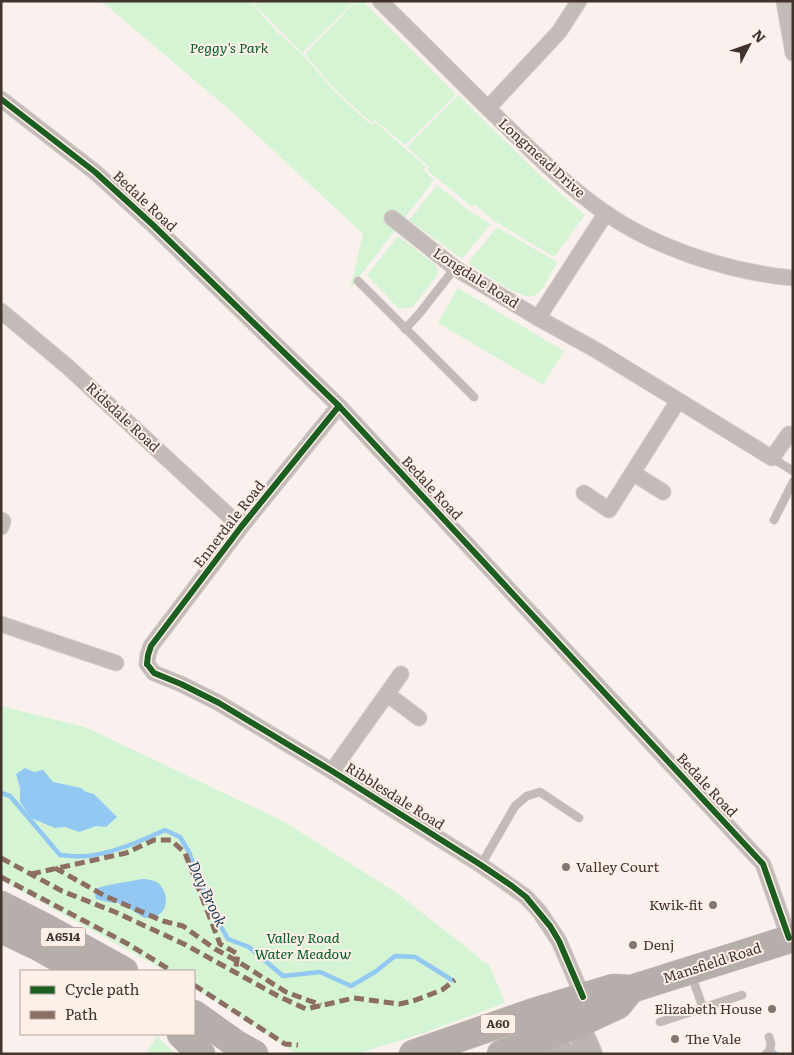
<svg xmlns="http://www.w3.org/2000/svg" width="794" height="1055" font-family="Literata,serif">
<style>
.green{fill:#d5f4d4}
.water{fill:#92c8f1}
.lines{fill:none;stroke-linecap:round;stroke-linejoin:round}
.stream{stroke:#92c8f1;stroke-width:4.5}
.lane-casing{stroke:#d4ccc8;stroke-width:9}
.street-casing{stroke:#d4ccc8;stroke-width:17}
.primary-casing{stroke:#d4ccc8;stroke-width:26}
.highway-casing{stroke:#d4ccc8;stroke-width:29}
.lane{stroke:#c2bbb8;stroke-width:8}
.street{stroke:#c2bbb8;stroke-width:15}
.primary{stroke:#bbb4b1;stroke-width:24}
.highway{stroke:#b6aeab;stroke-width:28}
.quiet{stroke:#8d6e63;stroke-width:5;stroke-dasharray:10 5;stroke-linecap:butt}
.cycleway-casing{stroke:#ffefe9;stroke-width:9}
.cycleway{stroke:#1b5e20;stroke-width:6}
.poi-dot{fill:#827671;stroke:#ffefe9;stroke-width:2}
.labels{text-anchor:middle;stroke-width:4;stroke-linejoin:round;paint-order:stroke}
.shield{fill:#ffefe9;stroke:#7b6b65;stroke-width:1}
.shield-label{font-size:12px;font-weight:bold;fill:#42332d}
.park-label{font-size:14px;font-style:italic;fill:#005b23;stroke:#ffefe9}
.street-label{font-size:14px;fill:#42332d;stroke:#ffefe9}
.poi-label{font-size:14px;fill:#42332d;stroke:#ffefe9;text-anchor:start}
.water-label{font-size:15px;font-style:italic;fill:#1c3f57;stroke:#ffefe9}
</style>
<rect width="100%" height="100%" fill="#faf1ee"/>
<g class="green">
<path d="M 101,1 L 250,1 L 276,31 L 304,56 L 333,90 L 371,125 L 375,122 L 426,167 L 423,170 L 434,180 L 350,289 L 363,234 L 231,111 Z"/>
<path d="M 251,1 L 355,1 L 302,53 Z"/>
<path d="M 356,1 L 363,1 L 456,94 L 405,145 L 375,120 L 372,123 L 334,89 L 305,54 Z"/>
<path d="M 458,95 L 544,179 L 585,215 L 554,257 L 496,222 L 475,205 L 472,207 L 427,170 L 429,167 L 407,147 Z"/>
<path d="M 437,185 L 471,212 L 489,223 L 490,225 L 462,259 L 409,220 Z"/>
<path d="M 497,227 L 557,262 C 551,272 545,288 536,295 C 523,304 481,270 468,263 Z"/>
<path d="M 398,236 L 433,263 C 437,267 438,269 438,274 L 413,307 L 399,309 L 367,275 Z"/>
<path d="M 458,288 L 564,351 L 543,385 L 438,323 Z"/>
<path d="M 1,706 L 85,727 L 283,821 L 397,893 L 490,966 L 505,1003 L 424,1033 L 363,1052 L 355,1054 L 297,1054 L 194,988 L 194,971 L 165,971 L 1,880 Z"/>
<path d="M 157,1036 L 176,1054 L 146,1054 Z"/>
</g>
<g class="water">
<path d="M 25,768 L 34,772 L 43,770 L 53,782 L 81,788 L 86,792 L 94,794 L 117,817 L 106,827 L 96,826 L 79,832 L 65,827 L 55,828 L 31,818 L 20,802 L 20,788 L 16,774 Z"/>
<path d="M 142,879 C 147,879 154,880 158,883 C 168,891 170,911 156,916 C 152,917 148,917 144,918 L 123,904 L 107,902 L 96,899 L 94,890 C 103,884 130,882 142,879 Z"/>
</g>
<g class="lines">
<g class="stream">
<path d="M 1,793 L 10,796 L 60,855 C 69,856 78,857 87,856 C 114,853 141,841 165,830 L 180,837 L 189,852 L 211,909 L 228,939 L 249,947 L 283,976 L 320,972 L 351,986 L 375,972 L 395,956 L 415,957 L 452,980"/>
<path d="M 774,1052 L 776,1054"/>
</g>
<g class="lane-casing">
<g id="lane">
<path d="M 358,281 L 474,397"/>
<path d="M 405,329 L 419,314 L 455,268"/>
<path d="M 772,458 L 793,471"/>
<path d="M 774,520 L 793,482"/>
<path d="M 481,865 L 515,806 L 527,796 L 540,792 L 579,818"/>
<path d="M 691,974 L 703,1008"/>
<path d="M 660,1022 L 742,995"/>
<path d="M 766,1054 L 770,1050 L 771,1043 L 769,1037"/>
</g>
</g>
<g class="street-casing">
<g id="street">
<path d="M 380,1 C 421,41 461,82 502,122 C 535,154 567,186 604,212 C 657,249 730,272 793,278"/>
<path d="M 784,1 L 793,53"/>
<path d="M 1,99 L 95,172 L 153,225 L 339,406 L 763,864 L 789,938"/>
<path d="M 488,108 L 559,32 L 579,1"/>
<path d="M 392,218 L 455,268 L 538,318 L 596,350 L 772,458 L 789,434"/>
<path d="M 1,311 L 68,367 L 241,527"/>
<path d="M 538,318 L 606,213"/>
<path d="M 339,406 L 241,527 L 151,646 L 148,655 L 147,664 L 154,673 L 181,684 L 219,703 L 332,771 L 481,865 L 526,897 L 539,911 L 559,941 L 583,997"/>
<path d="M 633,473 L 663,492"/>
<path d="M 584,493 L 609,510 L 678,401"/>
<path d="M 1,520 L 3,521 L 1,527"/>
<path d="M 1,624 L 116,663"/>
<path d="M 387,694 L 419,718"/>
<path d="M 332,771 L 401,674"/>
</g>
</g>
<g class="primary-casing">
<g id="primary">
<path d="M 581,1006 L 577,1024 L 590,1054"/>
<path d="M 521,1052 C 537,1047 549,1046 565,1054"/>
</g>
</g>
<g class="highway-casing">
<g id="highway">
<path d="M 1,905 L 48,929 L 124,971"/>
<path d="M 1,929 L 39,947 L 81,971"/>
<path d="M 194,1014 L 236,1044 L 254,1054"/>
<path d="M 181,1034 L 201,1054"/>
<path d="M 413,1054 L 534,1012 L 613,988 L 631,989 L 793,938"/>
<path d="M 501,1054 L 577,1024 L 618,1005 L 631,989"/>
</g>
</g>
<use href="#lane" class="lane"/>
<use href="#street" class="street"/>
<use href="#primary" class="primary"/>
<use href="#highway" class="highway"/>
<g class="quiet">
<path d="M 1,858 L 62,891 L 115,912 L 184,944 L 278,996 L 306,1009 L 354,998 L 399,1004 L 413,1001 L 442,990 L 455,980"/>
<path d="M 55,868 L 105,896 L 163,921 L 183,926 L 215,949 L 237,961 L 286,992 L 321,1005"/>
<path d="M 31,874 L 126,853 L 154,840 L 171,840 L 185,853 L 220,944 L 238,954 L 235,973"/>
<path d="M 1,877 L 128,944 L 172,971"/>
<path d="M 194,985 L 285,1044 L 298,1045"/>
</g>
<g class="cycleway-casing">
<g id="cycleway">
<path d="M 1,99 L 95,172 L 153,225 L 339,406 L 763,864 L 789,938"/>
<path d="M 147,664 L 154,673 L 181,684 L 219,703 L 332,771 L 481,865 L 512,886 L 526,897 L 550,926 L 559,941 L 583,997"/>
<path d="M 147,664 L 148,655 L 151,646 L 241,527 L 339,406"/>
</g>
</g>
<use href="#cycleway" class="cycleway"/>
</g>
<g class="poi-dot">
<circle cx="566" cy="867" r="5"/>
<circle cx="713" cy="905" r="5"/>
<circle cx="633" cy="945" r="5"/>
<circle cx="772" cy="1009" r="5"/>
<circle cx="675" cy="1039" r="5"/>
</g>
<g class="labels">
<g class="shield">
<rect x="40.5" y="927.5" width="45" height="19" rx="4"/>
<rect x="480.5" y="1014.5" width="35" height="19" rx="4"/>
</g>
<g class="shield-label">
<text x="63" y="941">A6514</text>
<text x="498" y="1028">A60</text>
</g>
<g class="park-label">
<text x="229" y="53">Peggy's Park</text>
<text x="303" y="943">Valley Road<tspan x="303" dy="16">Water Meadow</tspan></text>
</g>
<g class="street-label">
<text transform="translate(542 158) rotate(42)" y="5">Longmead Drive</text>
<text transform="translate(145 201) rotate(43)" y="5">Bedale Road</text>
<text transform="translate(476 278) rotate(33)" y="5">Longdale Road</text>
<text transform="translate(123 417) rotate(43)" y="5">Ridsdale Road</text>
<text transform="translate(432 488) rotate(47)" y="5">Bedale Road</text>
<text transform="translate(229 524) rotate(-52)" y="5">Ennerdale Road</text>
<text transform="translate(707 785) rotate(47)" y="5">Bedale Road</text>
<text transform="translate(395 796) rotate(32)" y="5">Ribblesdale Road</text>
<text transform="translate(712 963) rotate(-18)" y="5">Mansfield Road</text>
</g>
<g class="poi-label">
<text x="576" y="872">Valley Court</text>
<text x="703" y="910" text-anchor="end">Kwik-fit</text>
<text x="643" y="950">Denj</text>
<text x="762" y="1014" text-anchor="end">Elizabeth House</text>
<text x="685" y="1044">The Vale</text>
</g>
<g class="water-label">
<text transform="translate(207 894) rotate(65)" y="5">Day Brook</text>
</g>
</g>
<rect width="794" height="1055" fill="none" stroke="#42332d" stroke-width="5"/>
<rect x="20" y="970" width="175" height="65" fill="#ffefe9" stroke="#b3a49e"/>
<rect x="30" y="986" width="25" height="8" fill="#1b5e20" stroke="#b3a49e"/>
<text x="65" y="995" font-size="15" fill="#42332d">Cycle path</text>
<rect x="30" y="1011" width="25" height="8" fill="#8d6e63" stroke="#b3a49e"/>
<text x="65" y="1020" font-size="15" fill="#42332d">Path</text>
<g transform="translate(749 45) rotate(49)" stroke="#ffefe9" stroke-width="4" paint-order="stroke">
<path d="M0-4L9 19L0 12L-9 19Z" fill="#42332d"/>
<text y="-8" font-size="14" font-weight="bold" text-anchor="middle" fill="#42332d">N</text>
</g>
</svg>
